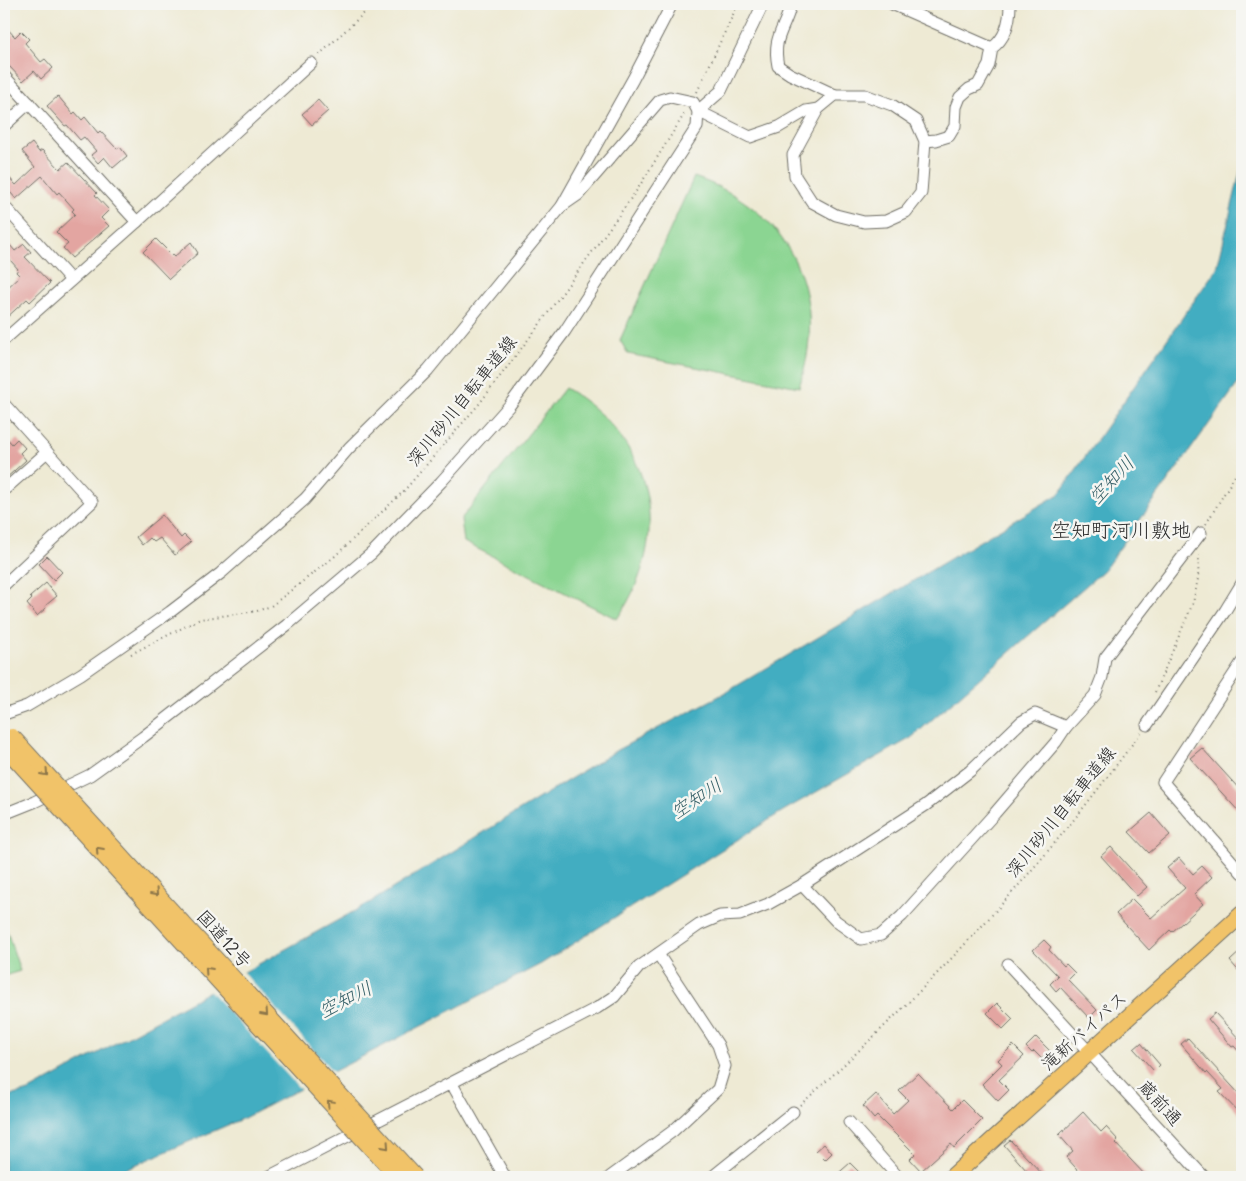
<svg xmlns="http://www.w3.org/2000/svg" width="1246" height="1181" font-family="Delius,'Klee One',sans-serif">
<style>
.green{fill:#8bd592;stroke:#5b805e}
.water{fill:#42adc1;stroke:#366c76}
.pier{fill:#eeead4}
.building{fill:#e3a5a1}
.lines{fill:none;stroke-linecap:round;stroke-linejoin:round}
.minor-casing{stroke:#6f6e66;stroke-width:13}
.highway-casing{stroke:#6f6e66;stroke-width:18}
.path{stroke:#6f6e66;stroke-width:2;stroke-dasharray:1 4;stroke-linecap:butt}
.minor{stroke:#fff;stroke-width:11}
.highway{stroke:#f1c369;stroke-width:16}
.highway-bridge-casing{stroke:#6f6e66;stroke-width:18;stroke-linecap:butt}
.highway-bridge{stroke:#f1c369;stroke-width:16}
.oneway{stroke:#8e774a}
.labels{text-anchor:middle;stroke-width:5;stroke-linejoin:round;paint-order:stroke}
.street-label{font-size:18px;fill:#2b2b2b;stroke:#f6f6f2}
.water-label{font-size:19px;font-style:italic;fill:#345f67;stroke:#f6f6f2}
.quarter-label{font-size:20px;fill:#2b2b2b;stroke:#f6f6f2}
</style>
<rect width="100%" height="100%" fill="#f6f6f2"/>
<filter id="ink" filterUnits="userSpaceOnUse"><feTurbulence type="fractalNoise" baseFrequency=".02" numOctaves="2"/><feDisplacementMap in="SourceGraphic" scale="10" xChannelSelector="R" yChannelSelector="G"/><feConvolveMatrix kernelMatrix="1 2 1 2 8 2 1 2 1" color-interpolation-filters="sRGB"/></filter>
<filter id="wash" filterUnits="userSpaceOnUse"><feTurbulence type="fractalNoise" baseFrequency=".0096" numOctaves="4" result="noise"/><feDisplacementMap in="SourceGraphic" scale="20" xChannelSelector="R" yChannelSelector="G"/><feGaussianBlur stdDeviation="1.12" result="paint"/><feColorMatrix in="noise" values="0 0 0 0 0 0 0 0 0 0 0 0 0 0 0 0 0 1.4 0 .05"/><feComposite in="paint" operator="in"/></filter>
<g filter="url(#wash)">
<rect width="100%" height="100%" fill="#eeead4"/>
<g class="green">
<path d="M 694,177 C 788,208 831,293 799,387 L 628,354 L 620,340 Z"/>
<path d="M 565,388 C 653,439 675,535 617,619 L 464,542 L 461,519 Z"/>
<path d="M 4,922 L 20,971 L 4,976 Z"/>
</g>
<path class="water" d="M 1242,164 L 1242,378 L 1104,570 L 911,738 L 783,811 L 541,964 L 244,1118 L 107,1177 L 4,1177 L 4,1097 L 29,1091 L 369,903 L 617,750 L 723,694 L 1059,494 L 1217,268 Z"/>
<path class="pier" d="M 242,971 L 335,1074 L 302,1091 L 208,989 Z"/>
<g id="blocks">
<g class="building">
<path d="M 4,25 L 15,37 L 21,31 L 29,39 L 25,43 L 41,62 L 45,59 L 53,68 L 41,79 L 34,71 L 23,81 L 9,66 L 4,69 Z"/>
<path d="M 58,96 L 73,114 L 75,112 L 82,120 L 85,117 L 98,133 L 100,131 L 117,149 L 120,147 L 127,156 L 113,168 L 104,157 L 98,163 L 91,155 L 96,151 L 84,137 L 80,140 L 67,125 L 65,126 L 47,106 Z"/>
<path d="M 318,100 L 328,111 L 312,125 L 302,114 Z"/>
<path d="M 32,143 L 39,152 L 42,150 L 60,169 L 68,162 L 97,193 L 95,195 L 109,210 L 101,218 L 109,226 L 72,258 L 63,248 L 68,244 L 56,232 L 75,214 L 72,211 L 74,209 L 59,192 L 57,194 L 42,176 L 16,199 L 4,185 L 4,172 L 16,185 L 35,167 L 22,151 Z"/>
<path d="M 4,238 L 15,251 L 24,244 L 31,252 L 25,257 L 50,283 L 30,302 L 27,299 L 4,320 L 4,291 L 20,276 L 16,272 L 18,269 L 4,253 Z"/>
<path d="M 156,239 L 174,257 L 191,242 L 198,253 L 169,279 L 143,252 Z"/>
<path d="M 4,435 L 12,444 L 17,439 L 25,448 L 20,453 L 26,460 L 4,480 Z"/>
<path d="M 162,515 L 181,538 L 184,535 L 191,542 L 175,555 L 160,538 L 154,542 L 150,538 L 142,545 L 136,537 Z"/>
<path d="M 47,556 L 62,572 L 54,580 L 39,564 Z"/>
<path d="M 46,583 L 57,596 L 45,606 L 46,608 L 37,616 L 27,604 L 32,599 L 30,597 Z"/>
<path d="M 1202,748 L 1242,792 L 1242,815 L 1190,758 Z"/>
<path d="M 1151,813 L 1170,835 L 1149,853 L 1129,832 Z"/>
<path d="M 1111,847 L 1147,887 L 1137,896 L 1101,856 Z"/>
<path d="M 1179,858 L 1193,874 L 1202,866 L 1212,877 L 1194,894 L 1203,904 L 1172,932 L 1170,930 L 1149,950 L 1116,914 L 1132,899 L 1151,918 L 1185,888 L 1167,868 Z"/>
<path d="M 1044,940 L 1051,947 L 1049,950 L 1064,966 L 1066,964 L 1075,973 L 1068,980 L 1097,1010 L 1089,1018 L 1060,987 L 1056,991 L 1050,984 L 1058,976 L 1033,950 Z"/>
<path d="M 1242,950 L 1242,975 L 1230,961 Z"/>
<path d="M 997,1003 L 1013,1019 L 1003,1029 L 987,1013 Z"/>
<path d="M 1215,1013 L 1242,1042 L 1242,1055 L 1234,1046 L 1232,1047 L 1208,1019 Z"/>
<path d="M 1036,1037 L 1050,1051 L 1042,1059 L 1034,1051 L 1032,1053 L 1026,1047 Z"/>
<path d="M 1188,1038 L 1242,1097 L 1242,1116 L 1219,1092 L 1223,1089 L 1207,1072 L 1206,1073 L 1181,1044 Z"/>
<path d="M 1141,1043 L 1160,1065 L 1154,1071 L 1134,1049 Z"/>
<path d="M 1013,1045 L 1024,1056 L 999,1080 L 1009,1090 L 998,1101 L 982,1084 L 1002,1064 L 998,1060 Z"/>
<path d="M 918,1073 L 953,1109 L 962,1100 L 982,1120 L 954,1148 L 951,1144 L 921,1171 L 910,1159 L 915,1154 L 877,1116 L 874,1119 L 863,1106 L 876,1094 L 893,1114 L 908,1100 L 899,1091 Z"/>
<path d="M 1083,1112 L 1101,1132 L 1106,1127 L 1118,1140 L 1115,1143 L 1147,1177 L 1084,1177 L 1066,1157 L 1073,1151 L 1059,1135 Z"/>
<path d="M 1010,1140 L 1030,1161 L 1045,1177 L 1020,1177 L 1027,1171 L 1004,1145 Z"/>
<path d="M 824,1144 L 832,1153 L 825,1160 L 816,1151 Z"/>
<path d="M 850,1163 L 864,1177 L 834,1177 Z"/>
</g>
</g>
</g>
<g filter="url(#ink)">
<use href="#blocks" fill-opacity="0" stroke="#6f6e66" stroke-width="1"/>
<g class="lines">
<g class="minor-casing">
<g id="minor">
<path d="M 791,4 C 785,30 772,36 778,66 L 790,74 L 835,95"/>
<path d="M 892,4 L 992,48"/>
<path d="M 4,76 L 137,222"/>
<path d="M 835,95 L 865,95 L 892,105 L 916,121 L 925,141 L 921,193 L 906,212 L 886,221 L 864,222 L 836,215 L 812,202 L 795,176 L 793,155 L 818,109 Z"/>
<path d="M 698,111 L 750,137 L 779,127 L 806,111 L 818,109"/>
<path d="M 698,111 L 721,91 L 763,4"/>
<path d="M 4,126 L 29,103"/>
<path d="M 925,141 L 936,140 L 949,136 L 955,126 L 956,107 L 960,97 L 969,89 L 978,85 L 989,65 L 992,48 C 1006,38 1010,21 1010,4"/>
<path d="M 4,206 L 71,280"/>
<path d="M 4,340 L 137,222 L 311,63"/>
<path d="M 4,404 L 92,502 L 4,585"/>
<path d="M 4,490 L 47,452"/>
<path d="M 1242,662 L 1163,782 L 1242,873"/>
<path d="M 4,714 L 27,706 L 81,674 L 170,612 L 221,573 L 305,499 L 349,448 L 428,370 L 562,206 L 633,79 L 672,4"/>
<path d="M 1147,725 L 1225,611 L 1242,583"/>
<path d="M 4,814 L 34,802 L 90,775 L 143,737 L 287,625 L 372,553 L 441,482 L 509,406 L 565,331 L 697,127 L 698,111 L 693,102 L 670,97 L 660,100 L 578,195 L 562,206"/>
<path d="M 802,885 L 836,921 L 861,939 L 881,935 L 902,916 L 995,813 L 1056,742 L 1066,727 L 1095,695 L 1102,677 L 1105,658 L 1201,533"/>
<path d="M 1008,964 L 1204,1177"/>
<path d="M 452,1084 L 505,1177"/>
<path d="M 849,1122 L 898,1177"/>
<path d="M 268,1177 L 597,1008 L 614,997 L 639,967 L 699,925 L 720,916 L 740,915 L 768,904 L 802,885 L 926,805 L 970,771 L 1021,722 L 1035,714 L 1066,727"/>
<path d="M 610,1177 L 673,1131 L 718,1089 L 725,1066 L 718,1045 L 658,954"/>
<path d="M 712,1177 L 793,1112"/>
</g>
</g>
<g class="highway-casing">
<path id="highway" d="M 952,1177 L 1242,914"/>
</g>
<g class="path">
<path d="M 319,55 L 374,4"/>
<path d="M 697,92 L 738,4"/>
<path d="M 1206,524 L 1242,464"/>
<path d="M 131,654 L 200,619 L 257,611 L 271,606 L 334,557 L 403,492 L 479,404 L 537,328 L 637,190 L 685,113"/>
<path d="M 1155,692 L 1193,603 L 1198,579 L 1199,555"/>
<path d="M 800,1105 C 899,1016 992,921 1076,817 C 1098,790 1119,761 1141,733"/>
</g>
<use href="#minor" class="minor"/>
<use href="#highway" class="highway"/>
<g class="highway-bridge-casing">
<g id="highway-bridge">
<path d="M 12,737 L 415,1177"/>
<path d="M 4,746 L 398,1177"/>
</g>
</g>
<use href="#highway-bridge" class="highway-bridge"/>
</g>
<defs><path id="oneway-chevron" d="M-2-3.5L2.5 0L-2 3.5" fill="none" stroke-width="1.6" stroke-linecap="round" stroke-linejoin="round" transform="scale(1.25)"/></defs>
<g class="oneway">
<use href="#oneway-chevron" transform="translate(45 773) rotate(48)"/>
<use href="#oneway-chevron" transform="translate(99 850) rotate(-132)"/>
<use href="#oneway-chevron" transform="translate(155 893) rotate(48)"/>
<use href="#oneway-chevron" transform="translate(208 970) rotate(-132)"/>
<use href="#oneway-chevron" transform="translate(265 1013) rotate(48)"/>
<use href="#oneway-chevron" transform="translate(330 1103) rotate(-132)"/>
<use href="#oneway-chevron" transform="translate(386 1146) rotate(48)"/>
</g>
</g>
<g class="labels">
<g class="street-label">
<text transform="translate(462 401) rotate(-51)" y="6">深川砂川自転車道線</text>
<text transform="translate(1061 812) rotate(-51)" y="6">深川砂川自転車道線</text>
<text transform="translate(224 939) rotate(48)" y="6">国道12号</text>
<text transform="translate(1084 1031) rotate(-42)" y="6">滝新バイパス</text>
<text transform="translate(1160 1103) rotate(47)" y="6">蔵前通</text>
</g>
<g class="water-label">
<text transform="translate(1111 480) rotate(-47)" y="7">空知川</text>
<text transform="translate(696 798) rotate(-33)" y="7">空知川</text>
<text transform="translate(345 999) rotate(-27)" y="7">空知川</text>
</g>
<g class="quarter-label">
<text x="1121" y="537">空知町河川敷地</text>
</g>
</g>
<rect width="1246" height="1181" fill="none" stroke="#f6f6f2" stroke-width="20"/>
</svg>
